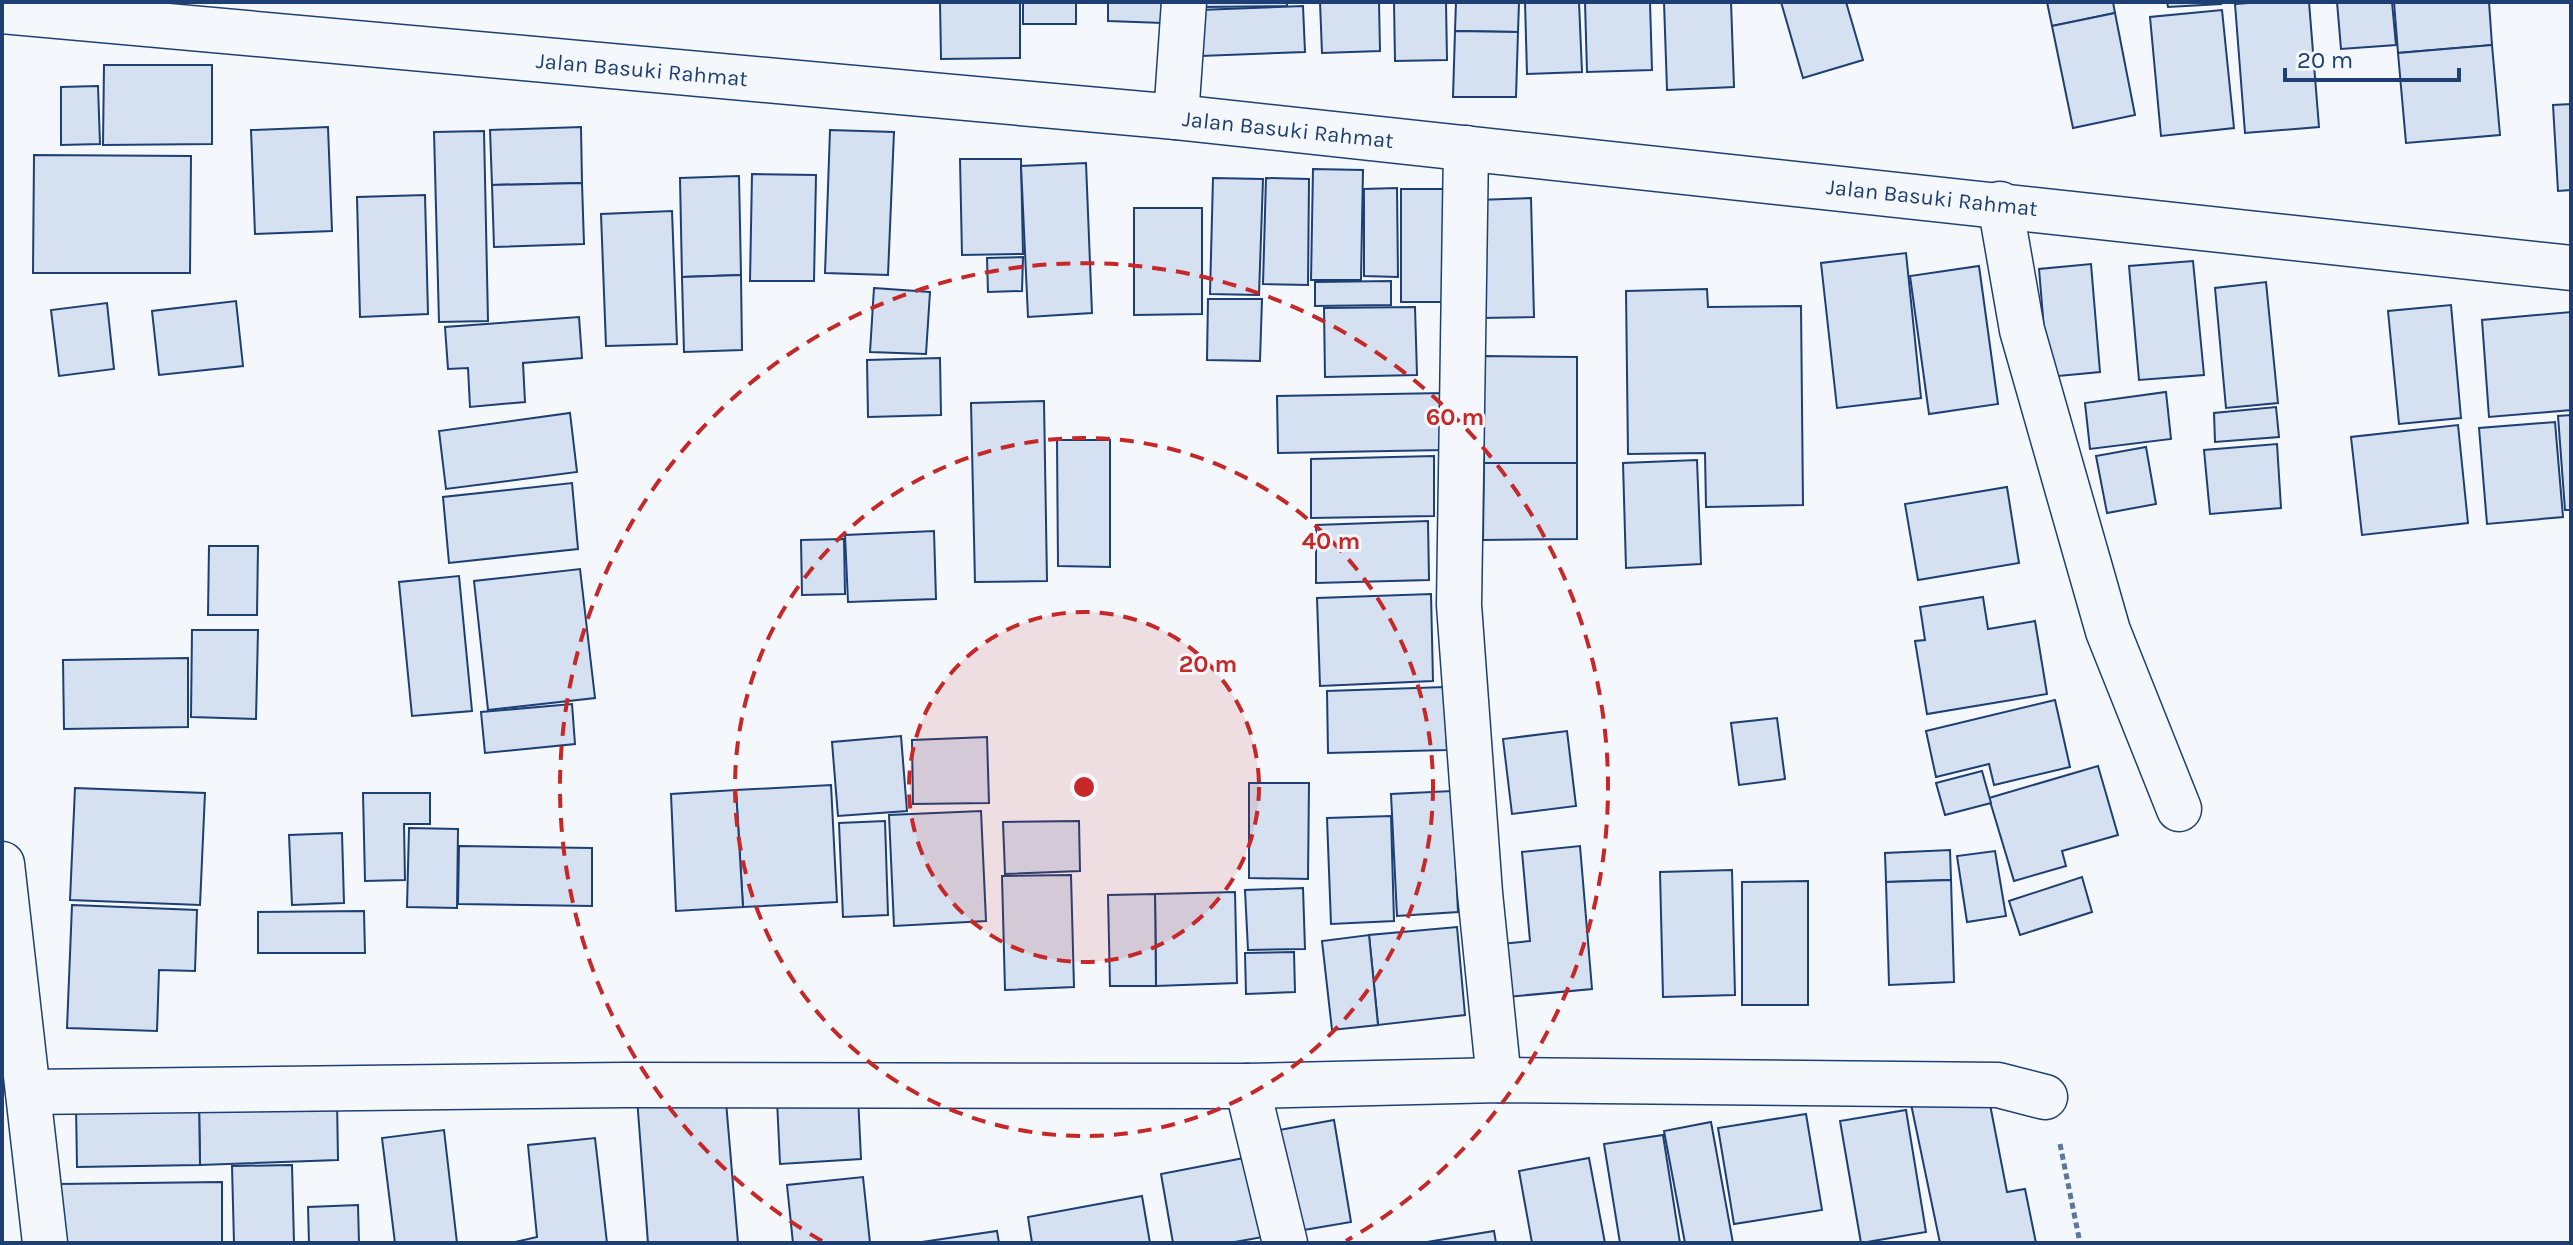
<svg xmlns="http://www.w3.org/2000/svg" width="2573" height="1245" font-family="Karla,sans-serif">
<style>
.building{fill:#d5e0f0;stroke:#1d3f73;stroke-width:2}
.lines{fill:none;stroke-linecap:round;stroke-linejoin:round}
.minor-casing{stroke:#1d3f73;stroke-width:47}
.major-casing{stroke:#1d3f73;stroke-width:47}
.path{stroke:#5e769c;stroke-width:5;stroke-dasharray:6 4;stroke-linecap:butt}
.minor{stroke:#f4f7fb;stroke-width:44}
.major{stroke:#f4f7fb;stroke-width:44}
.ring{fill:none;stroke:#c62828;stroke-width:4;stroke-dasharray:14 10}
.labels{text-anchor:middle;stroke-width:6;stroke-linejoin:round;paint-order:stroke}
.street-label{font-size:22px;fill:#1d3f73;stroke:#f4f7fb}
.centre{fill:#c62828;stroke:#f4f7fb;stroke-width:4}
.ring-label{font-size:24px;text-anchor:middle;font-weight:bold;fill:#c62828;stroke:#f4f7fb;stroke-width:6;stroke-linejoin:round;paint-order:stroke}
</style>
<rect width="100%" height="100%" fill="#f4f7fb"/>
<g class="building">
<path d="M 940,2 L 1020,2 L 1020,58 L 941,59 Z"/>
<rect x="1023" y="2" width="53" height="22"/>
<path d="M 1108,2 L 1164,2 L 1163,23 L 1108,21 Z"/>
<path d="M 1204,2 L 1287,2 L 1287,6 L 1204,7 Z"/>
<path d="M 1320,2 L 1379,2 L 1380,51 L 1322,53 Z"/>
<path d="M 1394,2 L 1446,2 L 1447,60 L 1395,61 Z"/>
<path d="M 1456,2 L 1519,2 L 1518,32 L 1455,31 Z"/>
<path d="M 1525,2 L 1579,2 L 1582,72 L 1527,74 Z"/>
<path d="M 1585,2 L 1650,2 L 1652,70 L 1587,72 Z"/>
<path d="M 1664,2 L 1731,2 L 1734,87 L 1667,90 Z"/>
<path d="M 1781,2 L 1846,2 L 1863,60 L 1803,78 Z"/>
<path d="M 2047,2 L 2113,2 L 2115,13 L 2052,26 Z"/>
<path d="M 2167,2 L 2221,2 L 2221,4 L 2168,7 Z"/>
<path d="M 2262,2 L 2309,2 L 2319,127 L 2245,133 L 2235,4 Z"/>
<path d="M 2337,2 L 2392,2 L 2396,45 L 2341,49 Z"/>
<path d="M 2394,2 L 2489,2 L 2492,45 L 2398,53 Z"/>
<path d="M 1303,6 L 1305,52 L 1201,56 L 1199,10 Z"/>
<path d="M 2222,10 L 2234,128 L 2161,136 L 2150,17 Z"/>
<path d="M 2115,13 L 2135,115 L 2073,128 L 2052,26 Z"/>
<path d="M 1455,31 L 1518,32 L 1516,97 L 1453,97 Z"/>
<path d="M 2492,45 L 2500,135 L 2406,143 L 2398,53 Z"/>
<path d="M 104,65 L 212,65 L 212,144 L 103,145 Z"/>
<path d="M 98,86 L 100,144 L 61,145 L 61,87 Z"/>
<path d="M 2571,104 L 2571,190 L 2558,191 L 2553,105 Z"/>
<path d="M 328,127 L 332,231 L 255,234 L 251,130 Z"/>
<path d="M 581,127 L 582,183 L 492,185 L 490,130 Z"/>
<path d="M 830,130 L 894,132 L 888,275 L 825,273 Z"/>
<path d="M 484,131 L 488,321 L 439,322 L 434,132 Z"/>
<path d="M 34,155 L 191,156 L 190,273 L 33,273 Z"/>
<path d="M 960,159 L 1021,159 L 1023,254 L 962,255 Z"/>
<path d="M 1086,163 L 1092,313 L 1028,317 L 1021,166 Z"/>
<path d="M 1313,169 L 1363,170 L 1361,280 L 1311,280 Z"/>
<path d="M 752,174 L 816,175 L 814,281 L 750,281 Z"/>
<path d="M 739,176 L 741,275 L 682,277 L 680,178 Z"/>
<path d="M 1213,178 L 1263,179 L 1259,295 L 1210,294 Z"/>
<path d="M 1266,178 L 1309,179 L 1308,285 L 1263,284 Z"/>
<path d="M 582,183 L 584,244 L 494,247 L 492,185 Z"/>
<path d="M 1397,188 L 1398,277 L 1364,276 L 1364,189 Z"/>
<path d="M 1401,189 L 1456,189 L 1455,302 L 1401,302 Z"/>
<path d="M 425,195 L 428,314 L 360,317 L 357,197 Z"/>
<path d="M 1531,198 L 1534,317 L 1481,318 L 1478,200 Z"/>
<path d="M 1134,208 L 1202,208 L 1202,314 L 1134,315 Z"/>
<path d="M 672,211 L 677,344 L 606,346 L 601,214 Z"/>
<path d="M 1906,253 L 1921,398 L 1837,408 L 1821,263 Z"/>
<path d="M 1023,257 L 1022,291 L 988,292 L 987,258 Z"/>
<path d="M 2193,261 L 2204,375 L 2139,380 L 2129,266 Z"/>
<path d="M 2091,264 L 2100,372 L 2048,377 L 2039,269 Z"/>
<path d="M 1979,266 L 1998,404 L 1929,414 L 1910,276 Z"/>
<path d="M 741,275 L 742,350 L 684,352 L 682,277 Z"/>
<path d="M 1391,281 L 1391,305 L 1315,306 L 1315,282 Z"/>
<path d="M 2266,282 L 2278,403 L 2226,408 L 2215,288 Z"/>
<path d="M 874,288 L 930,292 L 926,354 L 870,352 Z"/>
<path d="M 1707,289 L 1708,307 L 1801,306 L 1803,505 L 1706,507 L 1705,453 L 1628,454 L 1626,291 Z"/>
<path d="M 1208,299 L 1262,299 L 1260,361 L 1207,360 Z"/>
<path d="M 236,301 L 243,366 L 159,375 L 152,311 Z"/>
<path d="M 107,303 L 114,369 L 59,376 L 51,310 Z"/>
<path d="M 2451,305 L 2461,418 L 2399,424 L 2388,311 Z"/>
<path d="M 1415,307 L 1417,375 L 1325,377 L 1324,308 Z"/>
<path d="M 2571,312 L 2571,410 L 2489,417 L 2482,320 Z"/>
<path d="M 579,317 L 582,358 L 523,363 L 525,402 L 470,407 L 468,368 L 448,369 L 445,327 Z"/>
<path d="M 1484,356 L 1577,357 L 1577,463 L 1484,463 Z"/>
<path d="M 940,358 L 941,415 L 868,417 L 867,360 Z"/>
<path d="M 2166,392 L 2171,439 L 2090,449 L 2085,403 Z"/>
<path d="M 1444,393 L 1445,450 L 1278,453 L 1277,396 Z"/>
<path d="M 1044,401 L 1047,581 L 975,582 L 971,403 Z"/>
<path d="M 2276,407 L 2279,437 L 2215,442 L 2214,413 Z"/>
<path d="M 570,413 L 577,472 L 446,489 L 439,431 Z"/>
<path d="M 2571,415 L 2571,510 L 2565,510 L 2558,416 Z"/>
<path d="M 2555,422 L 2563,517 L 2487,524 L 2479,428 Z"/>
<path d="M 2458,425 L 2468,523 L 2362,535 L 2351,437 Z"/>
<path d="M 1057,440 L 1110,440 L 1110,567 L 1058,566 Z"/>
<path d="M 2277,444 L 2281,508 L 2210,514 L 2204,450 Z"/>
<path d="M 2146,447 L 2156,504 L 2107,513 L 2096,456 Z"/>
<path d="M 1434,456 L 1434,516 L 1311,518 L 1311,459 Z"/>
<path d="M 1697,460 L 1701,564 L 1626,568 L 1623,463 Z"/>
<path d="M 1484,463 L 1577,463 L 1577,539 L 1483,540 Z"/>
<path d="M 572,483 L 578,549 L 449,563 L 443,497 Z"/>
<path d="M 2007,487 L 2019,563 L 1918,580 L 1905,504 Z"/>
<path d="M 1428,521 L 1429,580 L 1316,583 L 1316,525 Z"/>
<path d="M 934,531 L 936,599 L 848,602 L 845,535 Z"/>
<path d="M 844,539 L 845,594 L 802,595 L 801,540 Z"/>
<path d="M 209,546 L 258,546 L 257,615 L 208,615 Z"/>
<path d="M 580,569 L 595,698 L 488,710 L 474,581 Z"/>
<path d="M 459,576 L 472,711 L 412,716 L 399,582 Z"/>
<path d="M 1431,594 L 1433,681 L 1320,686 L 1317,598 Z"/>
<path d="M 1983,597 L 1988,629 L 2035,621 L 2047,694 L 1927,714 L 1915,641 L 1925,640 L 1920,607 Z"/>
<path d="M 192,630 L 258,630 L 256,719 L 191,717 Z"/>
<path d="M 188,658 L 188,727 L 64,729 L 63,660 Z"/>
<path d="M 1445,687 L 1447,750 L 1328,753 L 1327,691 Z"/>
<path d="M 2055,700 L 2070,767 L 1994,785 L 1989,764 L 1936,777 L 1926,731 Z"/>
<path d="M 572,704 L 575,744 L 485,753 L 481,712 Z"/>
<path d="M 1777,718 L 1785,779 L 1739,785 L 1731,723 Z"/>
<path d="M 1567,731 L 1576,806 L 1512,814 L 1503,739 Z"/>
<path d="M 901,736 L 907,811 L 838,816 L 832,742 Z"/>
<path d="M 987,737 L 989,803 L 913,804 L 912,740 Z"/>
<path d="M 2098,766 L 2118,835 L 2062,851 L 2066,866 L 2014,881 L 1989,798 Z"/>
<path d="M 1982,771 L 1991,803 L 1945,815 L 1936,783 Z"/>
<path d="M 1249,783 L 1309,783 L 1308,879 L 1249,878 Z"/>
<path d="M 831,785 L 837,902 L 743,907 L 736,790 Z"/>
<path d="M 75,788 L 205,793 L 200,905 L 70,900 Z"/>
<path d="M 736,790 L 743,907 L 676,911 L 671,794 Z"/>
<path d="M 1452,791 L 1458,912 L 1397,916 L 1391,794 Z"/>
<path d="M 363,793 L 430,793 L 430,824 L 404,824 L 405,880 L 365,881 Z"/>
<path d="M 981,811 L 986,921 L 894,926 L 889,815 Z"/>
<path d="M 1391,816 L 1394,921 L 1331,924 L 1327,818 Z"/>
<path d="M 885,821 L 888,915 L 843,917 L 839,823 Z"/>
<path d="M 1079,821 L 1080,871 L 1005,874 L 1003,822 Z"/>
<path d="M 409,828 L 458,829 L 457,908 L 407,907 Z"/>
<path d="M 342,833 L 344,903 L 292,905 L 289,835 Z"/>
<path d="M 459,846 L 592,848 L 592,906 L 458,904 Z"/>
<path d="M 1580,846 L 1592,989 L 1496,998 L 1491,945 L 1530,941 L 1522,852 Z"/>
<path d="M 1950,850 L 1951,880 L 1886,882 L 1885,853 Z"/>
<path d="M 1995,851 L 2006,916 L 1967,922 L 1957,856 Z"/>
<path d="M 1732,870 L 1735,995 L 1663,997 L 1660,872 Z"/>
<path d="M 1071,875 L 1074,987 L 1005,990 L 1002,876 Z"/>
<path d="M 2082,877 L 2092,912 L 2020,935 L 2009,901 Z"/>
<path d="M 1951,880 L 1954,982 L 1889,985 L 1886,882 Z"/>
<path d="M 1808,881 L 1808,1005 L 1742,1005 L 1742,882 Z"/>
<path d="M 1303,888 L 1305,949 L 1248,950 L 1245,890 Z"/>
<path d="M 1235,892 L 1237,983 L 1156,986 L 1155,894 Z"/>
<path d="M 1155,894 L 1156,986 L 1110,986 L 1108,895 Z"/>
<path d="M 72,905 L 197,910 L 195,971 L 159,970 L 157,1031 L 67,1028 Z"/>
<path d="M 364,911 L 365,953 L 258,953 L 258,912 Z"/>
<path d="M 1457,927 L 1465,1015 L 1378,1025 L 1369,935 Z"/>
<path d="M 1369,935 L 1378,1025 L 1332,1030 L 1322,941 Z"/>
<path d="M 1294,952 L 1295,992 L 1246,994 L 1245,953 Z"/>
<path d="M 1987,1089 L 2007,1192 L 2025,1189 L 2036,1243 L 1940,1243 L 1911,1104 Z"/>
<path d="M 725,1090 L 738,1243 L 648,1243 L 637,1098 Z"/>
<path d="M 858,1096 L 861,1159 L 780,1164 L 777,1100 Z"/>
<path d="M 337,1098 L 338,1160 L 200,1165 L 199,1102 Z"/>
<path d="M 199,1102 L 200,1165 L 77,1167 L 76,1105 Z"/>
<path d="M 1906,1110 L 1926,1232 L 1861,1243 L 1840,1121 Z"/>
<path d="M 1806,1114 L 1822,1210 L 1734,1224 L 1718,1128 Z"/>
<path d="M 1334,1120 L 1351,1222 L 1286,1233 L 1269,1132 Z"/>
<path d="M 1711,1122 L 1733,1243 L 1685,1243 L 1664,1131 Z"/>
<path d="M 444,1130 L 457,1243 L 395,1243 L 382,1138 Z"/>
<path d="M 1663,1135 L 1680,1243 L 1620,1243 L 1604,1144 Z"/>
<path d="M 595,1138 L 607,1243 L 511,1243 L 537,1237 L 528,1145 Z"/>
<path d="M 1249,1157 L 1263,1237 L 1229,1243 L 1173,1243 L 1161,1174 Z"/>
<path d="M 1589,1158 L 1605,1243 L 1532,1243 L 1519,1171 Z"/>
<path d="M 292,1165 L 294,1243 L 234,1243 L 232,1166 Z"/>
<path d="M 863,1177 L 870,1243 L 793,1243 L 787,1185 Z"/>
<path d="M 222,1182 L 222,1243 L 58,1243 L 58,1184 Z"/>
<path d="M 1142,1196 L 1150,1243 L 1032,1243 L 1028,1217 Z"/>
<path d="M 358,1205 L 359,1243 L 309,1243 L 308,1207 Z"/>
<path d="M 997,1231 L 999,1243 L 915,1243 Z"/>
<path d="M 1494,1231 L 1496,1243 L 1421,1243 Z"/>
</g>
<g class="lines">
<g class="minor-casing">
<g id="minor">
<path d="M 1176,117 L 1184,2"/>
<path d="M 1466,148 L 1459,605 L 1480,893 L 1499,1080"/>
<path d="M 2000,204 L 2022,330 L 2108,631 L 2179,809"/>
<path d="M 2,864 L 45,1243"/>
<path d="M 1247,1086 L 1285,1243"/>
<path d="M 28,1092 L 625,1085 L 1247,1086 L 1499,1080 L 1998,1085 L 2045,1097"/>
</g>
</g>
<g class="major-casing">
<path id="major" d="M 2,11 L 1176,117 L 2571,268"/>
</g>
<path class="path" d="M 2060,1144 L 2080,1243"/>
<use href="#minor" class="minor"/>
<use href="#major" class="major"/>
</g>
<circle cx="1084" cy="787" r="175" fill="#c62828" fill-opacity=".12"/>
<g class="ring">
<circle cx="1084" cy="787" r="175"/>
<circle cx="1084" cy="787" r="349"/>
<path d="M822 1241A524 524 0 1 1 1346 1241"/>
</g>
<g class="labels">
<g class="street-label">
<text transform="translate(642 69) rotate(5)" y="8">Jalan Basuki Rahmat</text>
<text transform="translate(1288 129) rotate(6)" y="8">Jalan Basuki Rahmat</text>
<text transform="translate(1932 197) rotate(6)" y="8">Jalan Basuki Rahmat</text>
</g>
</g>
<circle cx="1084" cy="787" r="12" class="centre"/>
<g class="ring-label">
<text x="1455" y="425">60 m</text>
<text x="1331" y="549">40 m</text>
<text x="1208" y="672">20 m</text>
</g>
<rect width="2573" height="1245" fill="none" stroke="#1d3f73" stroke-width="8"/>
<path d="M2285 68v12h174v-12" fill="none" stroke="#1d3f73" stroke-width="4"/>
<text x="2297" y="68" font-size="24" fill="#1d3f73" stroke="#f4f7fb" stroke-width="6" paint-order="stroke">20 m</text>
</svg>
